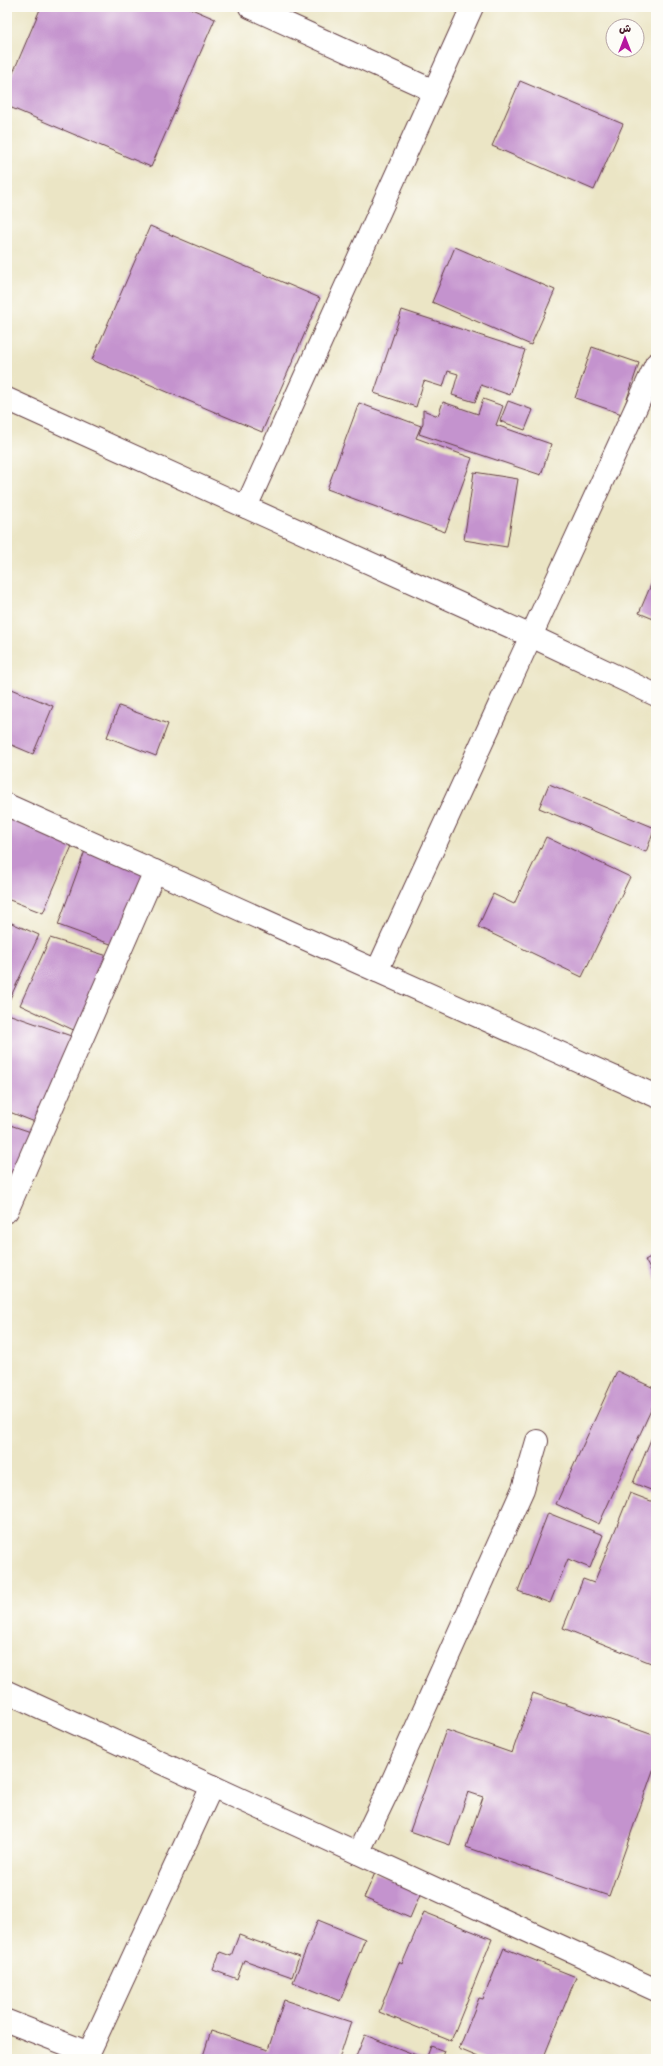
<svg xmlns="http://www.w3.org/2000/svg" width="663" height="2066" font-family="Itim,'Playpen Sans Arabic',sans-serif">
<style>
.building{fill:#c493ce}
.lines{fill:none;stroke-linecap:round;stroke-linejoin:round}
.street-casing{stroke:#623d42;stroke-width:24}
.street{stroke:#fff;stroke-width:22}
</style>
<rect width="100%" height="100%" fill="#fdfcf7"/>
<filter id="ink" filterUnits="userSpaceOnUse"><feTurbulence type="fractalNoise" baseFrequency=".025" numOctaves="2"/><feDisplacementMap in="SourceGraphic" scale="8" xChannelSelector="R" yChannelSelector="G"/><feConvolveMatrix kernelMatrix="1 2 1 2 8 2 1 2 1" color-interpolation-filters="sRGB"/></filter>
<filter id="wash" filterUnits="userSpaceOnUse"><feTurbulence type="fractalNoise" baseFrequency=".012" numOctaves="4" result="noise"/><feDisplacementMap in="SourceGraphic" scale="16" xChannelSelector="R" yChannelSelector="G"/><feGaussianBlur stdDeviation="0.9" result="paint"/><feColorMatrix in="noise" values="0 0 0 0 0 0 0 0 0 0 0 0 0 0 0 0 0 1.4 0 .05"/><feComposite in="paint" operator="in"/></filter>
<g filter="url(#wash)">
<rect width="100%" height="100%" fill="#ebe5c5"/>
<g id="blocks">
<g class="building">
<path d="M 41,7 L 187,7 L 215,19 L 151,167 L 7,106 L 7,87 Z"/>
<path d="M 520,81 L 623,124 L 594,190 L 492,146 Z"/>
<path d="M 150,226 L 320,298 L 262,432 L 92,360 Z"/>
<path d="M 455,247 L 555,290 L 531,345 L 432,302 Z"/>
<path d="M 402,310 L 525,350 L 510,395 L 481,385 L 475,402 L 452,395 L 458,374 L 448,371 L 443,387 L 424,381 L 416,407 L 374,393 Z"/>
<path d="M 592,347 L 639,363 L 622,414 L 575,398 Z"/>
<path d="M 483,399 L 503,406 L 496,425 L 551,444 L 541,475 L 419,434 L 423,423 L 423,410 L 438,416 L 443,402 L 478,414 Z"/>
<path d="M 508,401 L 533,410 L 525,430 L 500,421 Z"/>
<path d="M 359,403 L 421,426 L 416,438 L 472,458 L 445,532 L 327,489 Z"/>
<path d="M 474,472 L 518,479 L 507,547 L 464,540 Z"/>
<path d="M 656,573 L 656,620 L 639,613 Z"/>
<path d="M 7,687 L 53,706 L 33,754 L 7,743 Z"/>
<path d="M 119,706 L 168,724 L 156,756 L 107,737 Z"/>
<path d="M 549,784 L 655,828 L 646,852 L 539,808 Z"/>
<path d="M 7,811 L 75,839 L 43,913 L 7,899 Z"/>
<path d="M 546,837 L 630,877 L 582,977 L 478,927 L 493,894 L 514,904 Z"/>
<path d="M 86,848 L 147,873 L 116,946 L 58,925 Z"/>
<path d="M 7,921 L 39,935 L 7,1005 Z"/>
<path d="M 50,938 L 114,958 L 80,1033 L 20,1005 Z"/>
<path d="M 8,1014 L 74,1037 L 40,1124 L 7,1111 Z"/>
<path d="M 7,1124 L 37,1134 L 7,1199 Z"/>
<path d="M 656,1254 L 656,1280 L 645,1260 Z"/>
<path d="M 617,1371 L 656,1389 L 656,1399 L 599,1524 L 556,1504 Z"/>
<path d="M 656,1427 L 656,1492 L 633,1483 Z"/>
<path d="M 630,1493 L 656,1503 L 656,1665 L 563,1628 L 583,1579 L 594,1583 Z"/>
<path d="M 548,1513 L 603,1535 L 590,1568 L 568,1559 L 550,1603 L 518,1591 Z"/>
<path d="M 533,1693 L 656,1736 L 656,1762 L 609,1896 L 466,1847 L 483,1797 L 468,1792 L 450,1845 L 410,1831 L 446,1730 L 512,1753 Z"/>
<path d="M 375,1873 L 421,1892 L 410,1918 L 364,1898 Z"/>
<path d="M 424,1912 L 492,1939 L 451,2041 L 379,2012 L 399,1962 L 402,1964 Z"/>
<path d="M 318,1920 L 365,1939 L 340,2001 L 293,1982 Z"/>
<path d="M 239,1935 L 299,1957 L 292,1977 L 244,1960 L 237,1979 L 213,1970 L 220,1952 L 231,1956 Z"/>
<path d="M 504,1948 L 576,1977 L 543,2059 L 483,2059 L 459,2049 L 479,1998 L 483,1999 Z"/>
<path d="M 284,2000 L 351,2022 L 339,2059 L 202,2059 L 211,2031 L 268,2050 Z"/>
<path d="M 365,2035 L 426,2059 L 431,2046 L 444,2051 L 441,2059 L 355,2059 Z"/>
<path d="M 185,2055 L 195,2059 L 184,2059 Z"/>
</g>
</g>
</g>
<g filter="url(#ink)">
<use href="#blocks" fill-opacity="0" stroke="#623d42" stroke-width="1"/>
<g class="lines">
<g class="street-casing">
<g id="street">
<path d="M 250,7 L 434,91"/>
<path d="M 7,399 L 531,636 L 656,695"/>
<path d="M 246,507 L 472,7"/>
<path d="M 7,805 L 656,1096"/>
<path d="M 377,971 L 656,364"/>
<path d="M 7,1211 L 155,871"/>
<path d="M 7,1692 L 656,1990"/>
<path d="M 358,1853 L 387,1793 L 523,1489 L 537,1441"/>
<path d="M 7,2021 L 89,2053"/>
<path d="M 86,2059 L 212,1786"/>
</g>
</g>
<use href="#street" class="street"/>
</g>
</g>
<rect width="663" height="2066" fill="none" stroke="#fdfcf7" stroke-width="24"/>
<g transform="translate(625 38)"><circle r="19" fill="#fdfcf7" stroke="#b5a4a5"/>
<path d="M0-3L7 15L0 10L-7 15Z" fill="#b5179e"/>
<text y="-6" font-size="11" font-weight="bold" text-anchor="middle" fill="#4a1f2b">ش</text>
</g>
</svg>
